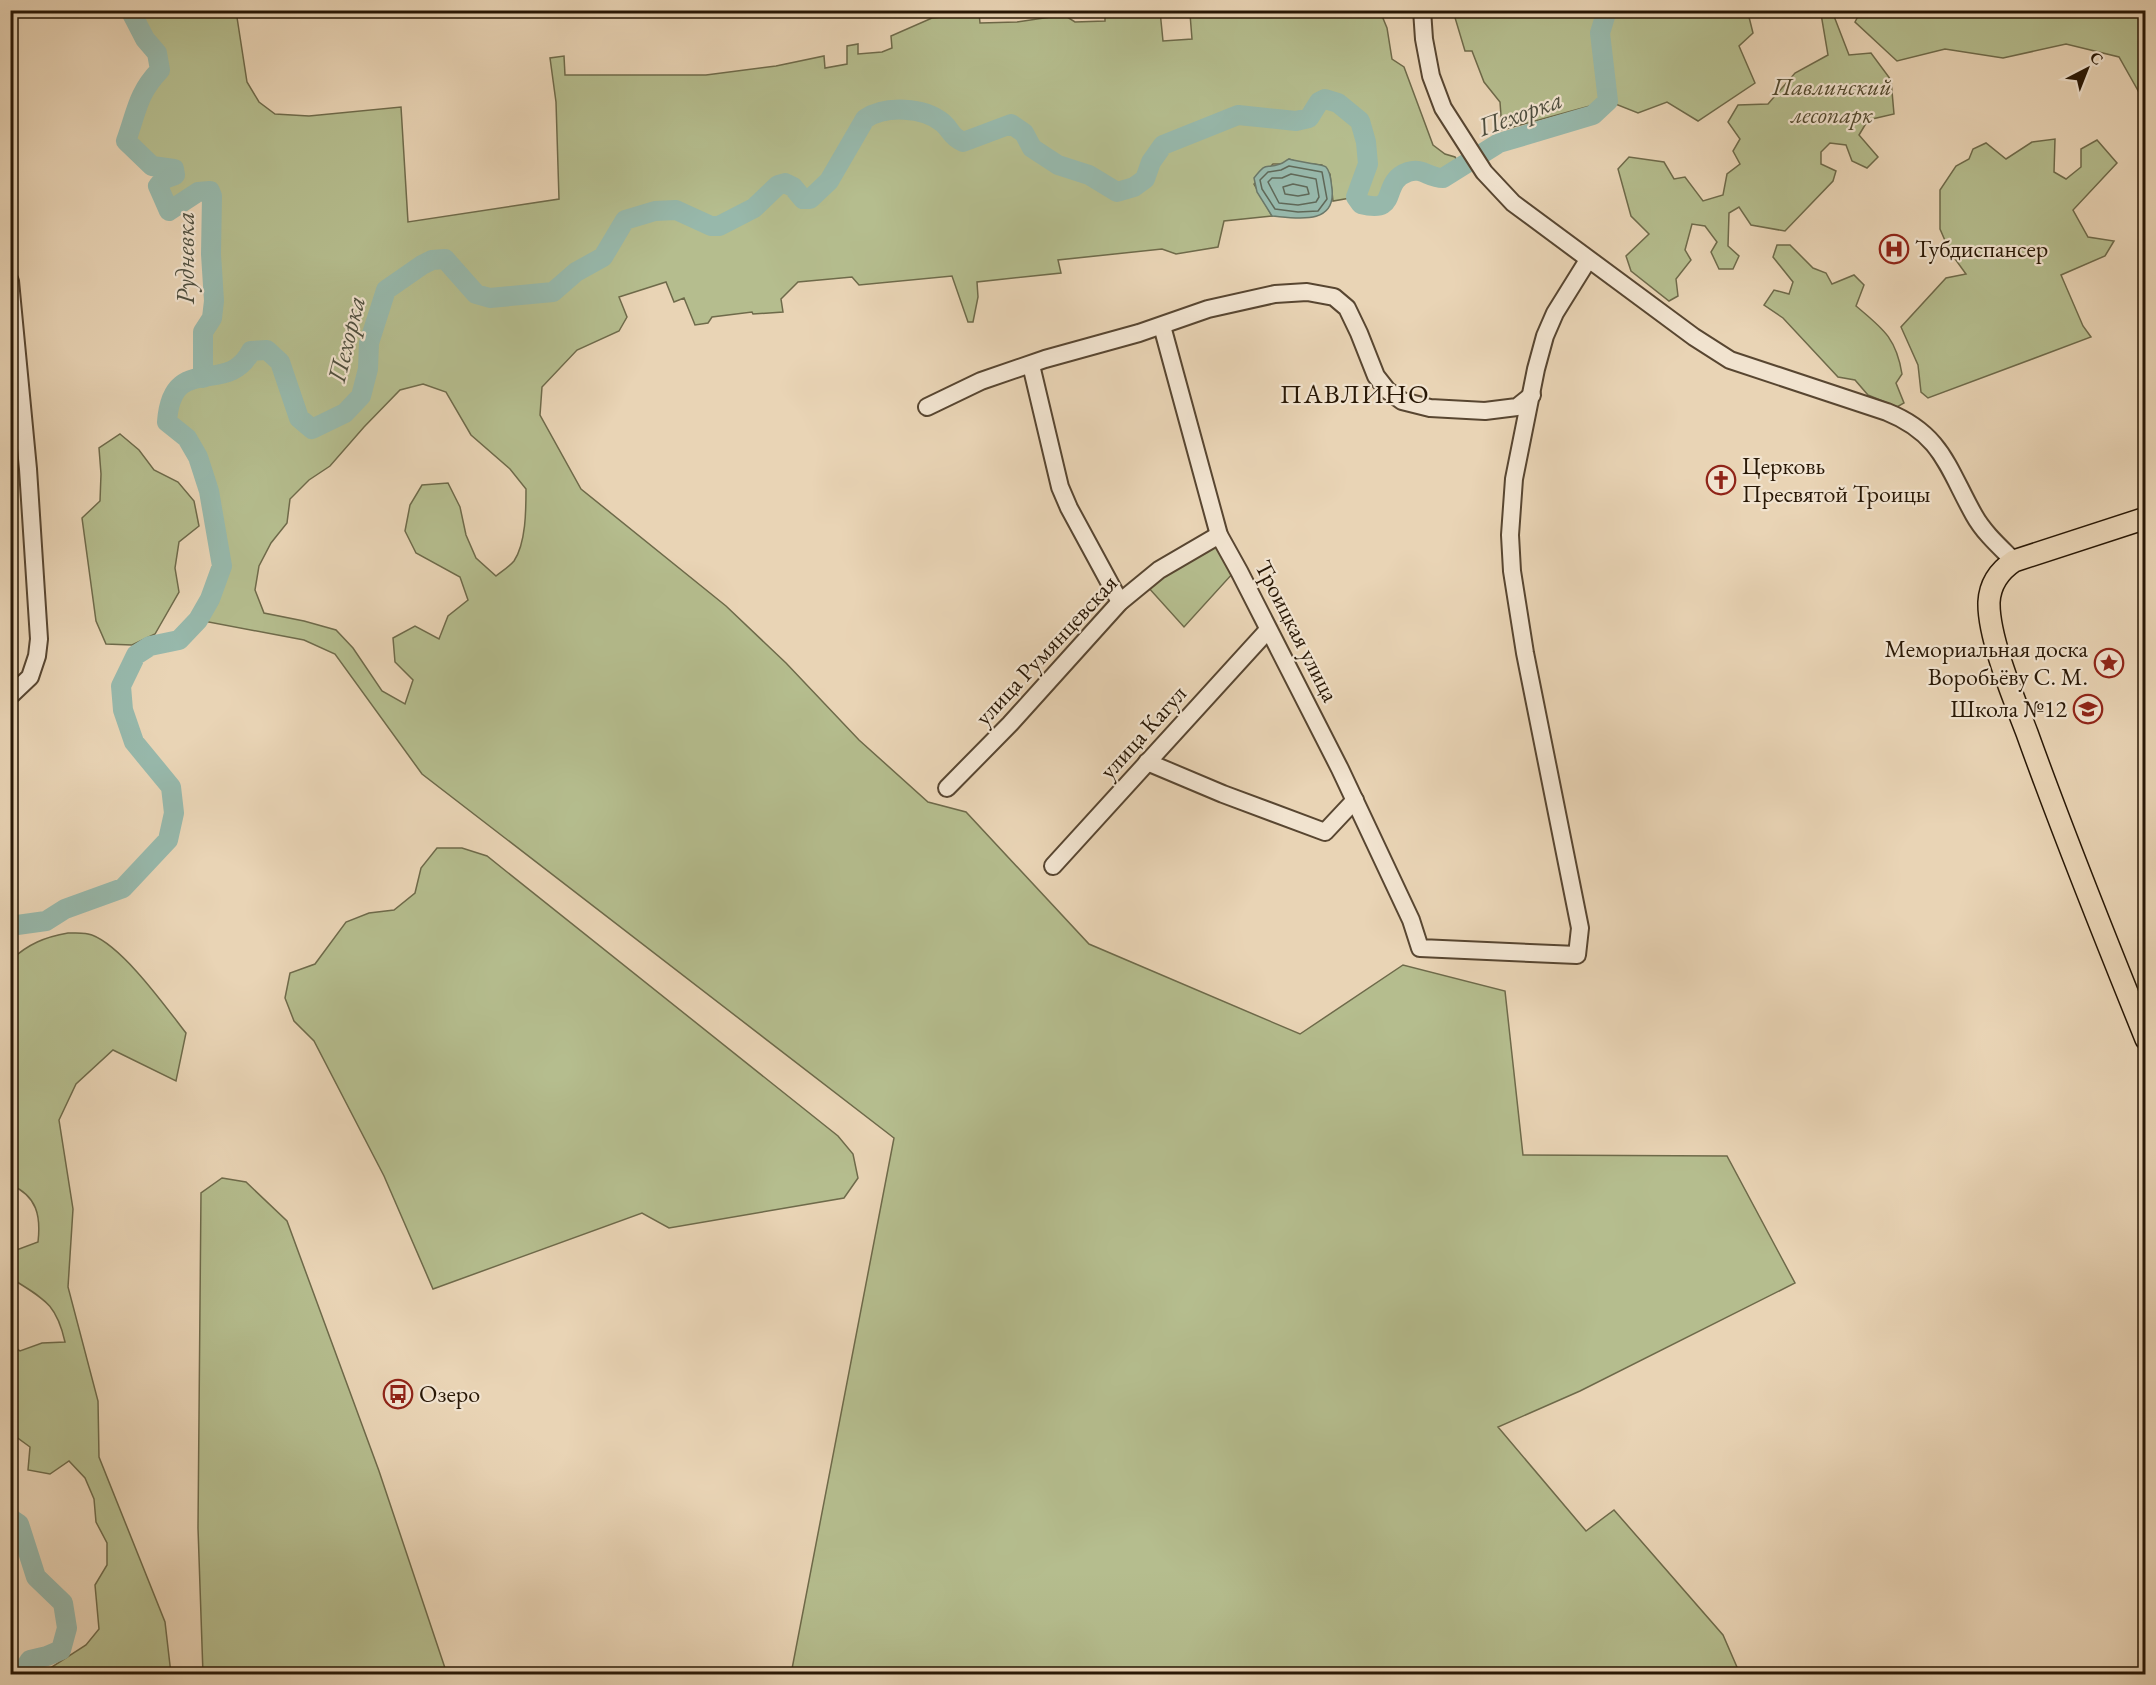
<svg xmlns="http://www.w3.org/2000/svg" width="2156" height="1685" font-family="'EB Garamond',serif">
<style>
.green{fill:#b5bd8e;stroke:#6e6a4a;stroke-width:1.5;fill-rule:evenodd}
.water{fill:#97b8ab;stroke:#6b7869;stroke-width:1.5}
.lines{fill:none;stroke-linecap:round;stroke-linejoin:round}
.shore{stroke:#606858;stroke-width:1.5}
.river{stroke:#97b8ab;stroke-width:20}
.minor-casing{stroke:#584631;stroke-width:20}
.major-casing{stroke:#281705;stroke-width:24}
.minor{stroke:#f1e3cf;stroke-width:16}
.major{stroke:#e9d4b5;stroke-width:21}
.labels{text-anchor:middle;stroke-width:4.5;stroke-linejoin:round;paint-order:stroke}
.park-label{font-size:24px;font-style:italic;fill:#52492e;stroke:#f1e3cf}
.poi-label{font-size:24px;fill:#281705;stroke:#f1e3cf;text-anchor:start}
.street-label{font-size:24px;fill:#281705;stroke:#f1e3cf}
.water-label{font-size:26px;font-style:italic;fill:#4f4f3f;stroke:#f1e3cf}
.quarter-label{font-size:27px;letter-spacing:1.5px;fill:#281705;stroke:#f1e3cf}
</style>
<rect width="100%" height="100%" fill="#e9d4b5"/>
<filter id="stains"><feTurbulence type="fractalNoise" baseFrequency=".00333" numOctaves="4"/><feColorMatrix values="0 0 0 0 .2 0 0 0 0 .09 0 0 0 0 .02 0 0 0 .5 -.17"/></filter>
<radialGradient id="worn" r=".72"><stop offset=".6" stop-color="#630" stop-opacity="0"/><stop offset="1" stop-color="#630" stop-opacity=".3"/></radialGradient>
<g class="green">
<path d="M 1259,10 L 1380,11 L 1387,28 L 1392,59 L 1404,67 L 1433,145 L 1445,154 L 1455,157 L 1458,162 L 1442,171 C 1414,159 1393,166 1384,196 L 1375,201 L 1356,197 L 1333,201 L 1330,174 L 1322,165 L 1301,163 L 1289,159 L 1283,164 L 1273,164 L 1254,184 L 1272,216 L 1224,221 L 1218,247 L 1176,254 L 1162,249 L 1058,260 L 1061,273 L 977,282 L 978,297 L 973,322 L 968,322 L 952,276 L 859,285 L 852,277 L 798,282 L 781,299 L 783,312 L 753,314 L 752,312 L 712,317 L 708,323 L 695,325 L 684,298 L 674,302 L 666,282 L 619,297 L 627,317 L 619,331 L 577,350 L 542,387 L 540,415 L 581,489 L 726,606 L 786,663 L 859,740 L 928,802 L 966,812 L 1089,944 L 1300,1034 L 1403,965 L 1505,991 L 1523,1155 L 1727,1156 L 1795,1283 L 1580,1391 L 1498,1427 L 1586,1531 L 1614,1510 L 1723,1635 L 1740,1674 L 791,1674 L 894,1138 L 422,774 L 335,654 L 304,640 L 198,620 L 210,599 L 222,566 L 209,491 L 198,457 L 187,438 L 167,422 C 169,393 174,383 203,377 L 203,332 L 212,318 L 214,301 L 211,254 L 212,196 L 210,191 L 198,192 L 169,211 L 158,186 L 164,179 L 175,175 L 174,170 L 152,166 L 126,141 C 137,111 138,94 160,70 L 157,53 L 145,39 L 130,11 L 236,11 L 247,82 L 259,102 L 275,114 L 309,116 L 401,107 L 408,222 L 559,199 L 556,102 L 550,58 L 564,56 L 565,75 L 706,75 L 776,66 L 824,56 L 825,68 L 847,64 L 847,46 L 858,44 L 858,54 L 882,52 L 892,48 L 891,36 L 932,18 L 979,13 L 980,23 L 1017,22 L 1064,15 L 1075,22 L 1105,21 L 1105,11 L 1160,11 L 1163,41 L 1192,39 L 1190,14 L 1259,12 ZM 423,384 L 446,392 L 471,435 L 510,469 L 526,489 C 526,510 526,543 514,561 C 510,566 501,572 496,576 L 476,558 L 466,535 L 460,507 L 448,483 L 422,485 L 410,505 L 405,531 L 416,553 L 460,577 L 468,600 L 448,616 L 439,639 L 415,626 L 393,638 L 395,662 L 413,680 L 405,704 L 382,691 L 353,648 L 336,630 L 304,621 L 264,613 L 255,590 L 259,566 L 271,543 L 287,523 L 290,499 L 309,480 L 330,466 L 364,427 L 400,390 Z"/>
<path d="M 1453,11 L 1453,10 L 1776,11 L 1749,17 L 1753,33 L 1739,46 L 1755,83 L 1698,121 L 1667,102 L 1638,113 L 1608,101 L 1502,130 L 1500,102 L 1484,82 L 1472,51 L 1465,51 Z"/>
<path d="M 1827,11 L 1832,11 L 1849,55 L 1871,53 L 1891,80 L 1894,114 L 1868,120 L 1859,135 L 1878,157 L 1867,168 L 1852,161 L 1846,145 L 1830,143 L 1821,152 L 1821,164 L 1836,171 L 1833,181 L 1785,231 L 1751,225 L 1739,207 L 1729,213 L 1728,246 L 1739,256 L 1733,269 L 1719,269 L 1711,252 L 1717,242 L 1705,226 L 1692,224 L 1685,250 L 1691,260 L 1676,279 L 1678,296 L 1669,301 L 1631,271 L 1626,256 L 1649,234 L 1631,216 L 1618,169 L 1629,157 L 1664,162 L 1674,179 L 1685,177 L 1703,201 L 1723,195 L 1727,174 L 1740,164 L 1733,151 L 1740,139 L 1728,122 L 1738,105 L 1768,104 L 1795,73 L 1828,55 L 1821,14 Z"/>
<path d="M 1861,11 L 2145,11 L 2145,103 L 2119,57 L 2066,44 L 2003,58 L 1945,49 L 1897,61 L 1855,22 Z"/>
<path d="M 2055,139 L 2054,172 L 2066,179 L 2081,167 L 2081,149 L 2097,140 L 2117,163 L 2073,210 L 2088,237 L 2114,241 L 2105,256 L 2061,275 L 2083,326 L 2091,337 L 1928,398 L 1921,392 L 1918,365 L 1901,327 L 1946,278 L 1966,274 L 1950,252 L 1940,229 L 1940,190 L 1956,166 L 1969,159 L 1973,149 L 1986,143 L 2006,159 L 2032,142 Z"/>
<path d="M 1777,245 L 1790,245 L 1813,268 L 1826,273 L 1832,284 L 1854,275 L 1864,285 L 1856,306 C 1882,328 1896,337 1902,374 L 1896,383 L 1904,403 L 1897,407 L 1868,395 L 1855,380 L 1838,377 L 1783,318 L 1764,305 L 1774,290 L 1789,294 L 1793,282 L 1773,257 Z"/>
<path d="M 120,434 L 139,450 L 154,470 L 178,482 L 194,501 L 199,526 L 179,542 L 175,568 L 179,592 L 155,634 L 132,645 L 106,644 L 96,621 L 82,518 L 100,501 L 101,474 L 99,448 Z"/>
<path d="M 1215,546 L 1222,551 L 1234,572 L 1184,627 L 1147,586 Z"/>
<path d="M 437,848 L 462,848 L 487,856 L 838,1136 L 853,1154 L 858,1178 L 844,1198 L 669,1228 L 642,1213 L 433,1289 L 384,1176 L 314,1041 L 294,1021 L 285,998 L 290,973 L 315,964 L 346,922 L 369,913 L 394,910 L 415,893 L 421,868 Z"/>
<path d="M 68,933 C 75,933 85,932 92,935 C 123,947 165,1006 186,1033 L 176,1081 L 113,1050 L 76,1084 L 59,1120 L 73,1209 L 68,1287 L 98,1401 L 99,1457 L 165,1622 L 171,1674 L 41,1674 L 86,1645 L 99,1629 L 95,1585 L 107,1565 L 107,1543 L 96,1522 L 94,1499 L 85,1478 L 69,1461 L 50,1474 L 28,1470 L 30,1447 L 11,1433 L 11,1344 L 20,1351 L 42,1343 L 65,1342 C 56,1302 43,1299 11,1278 L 11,1252 L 38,1242 C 41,1216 37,1196 11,1185 L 11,960 C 28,944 45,937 68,933 Z"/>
<path d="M 222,1178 L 246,1182 L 287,1221 L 379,1471 L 447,1674 L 203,1674 L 198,1528 L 201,1193 Z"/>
</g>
<path class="water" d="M 1289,159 C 1297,162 1323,164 1326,167 C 1331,172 1331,183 1332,189 C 1336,226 1296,218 1272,216 L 1257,192 L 1254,178 C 1268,160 1264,170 1280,164 C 1284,163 1286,160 1289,159 Z"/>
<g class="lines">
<g class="shore">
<path d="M 1289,166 L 1322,172 L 1327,199 L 1318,211 L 1298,212 L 1275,209 L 1262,189 L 1260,180 L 1268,172 L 1281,170 Z"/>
<path d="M 1291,174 L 1316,179 L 1319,197 L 1316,202 L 1298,205 L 1279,203 L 1268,182 L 1272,178 L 1282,178 Z"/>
<path d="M 1293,184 L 1307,187 L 1309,194 L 1298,196 L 1285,194 L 1283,187 Z"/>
</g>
<g class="river">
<path d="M 130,10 L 145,39 L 157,53 L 160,70 C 137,94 137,111 126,141 L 152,166 L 174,169 L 175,175 L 164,179 L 158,186 L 169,211 L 198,192 L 210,191 L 212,196 L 211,254 L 214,301 L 212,318 L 203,332 L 203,378"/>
<path d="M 10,926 L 46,921 L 65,909 L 123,888 L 168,840 L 174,813 L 171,787 L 134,742 L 123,710 L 121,686 L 136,655 L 150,646 L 179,640 L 198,620 L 210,599 L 222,566 L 209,491 L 198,457 L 187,438 L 167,422 C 172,350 228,398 251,351 L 267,350 L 280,362 L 299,418 L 312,429 L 345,413 L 361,396 L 368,369 L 369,343 L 386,290 L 422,265 L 432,260 L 445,259 L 476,294 L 490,298 L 553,292 L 576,272 L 603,257 L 625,220 L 655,211 L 676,210 L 711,226 L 719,226 L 754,208 L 778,185 L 785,183 L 793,187 L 803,199 L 810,199 L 829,181 L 865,119 C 885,105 924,107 943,123 C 952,131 950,136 963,142 L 1011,124 L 1024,133 L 1032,148 L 1058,165 L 1089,175 L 1117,192 L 1134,187 L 1145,179 L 1151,162 L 1163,145 L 1238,115 L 1296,121 L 1309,118 L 1319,102 L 1325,99 L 1338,103 L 1360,121 L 1366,142 L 1368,164 L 1356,197 L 1361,204 C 1401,215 1379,182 1408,172 C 1423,167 1428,178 1443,178 L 1499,143 L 1593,115 L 1608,101 L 1600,33 L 1607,10"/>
<path d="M 10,1518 L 19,1524 L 36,1577 L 63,1603 L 67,1628 L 61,1650 L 47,1656 L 30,1660 L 21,1674"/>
</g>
<g class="minor-casing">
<g id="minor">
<path d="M 1422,10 L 1424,39 L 1431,76 L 1443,108 L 1484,172 L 1513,203 L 1694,337 L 1730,360 L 1887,412 C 1942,434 1948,469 1974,515 C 1984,533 2000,547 2014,561"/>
<path d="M 10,281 L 28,469 L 39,639 L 37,656 L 30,677 L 10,696"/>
<path d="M 1162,326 L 1219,535 L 1239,571 L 1340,769 L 1411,920 L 1420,948 L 1577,955 L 1580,928 L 1525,653 L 1512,571 L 1510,535 L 1514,479 L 1536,369 L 1545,336 L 1555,313 L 1588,260"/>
<path d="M 1031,365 L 1060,487 L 1069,508 L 1120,602"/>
<path d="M 927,407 L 981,381 L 1045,359 L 1139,333 L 1208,309 L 1275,294 L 1307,292 L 1334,297 L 1347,308 L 1359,333 L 1376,376 L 1387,390 L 1402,401 L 1430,408 L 1485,411 L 1517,407 L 1532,395"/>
<path d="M 1147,762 L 1223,794 L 1325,832 L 1355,800"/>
<path d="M 947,788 L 1010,724 L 1120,602 L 1159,570 L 1219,535"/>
<path d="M 1053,866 L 1268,630"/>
</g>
</g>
<g class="major-casing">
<path id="major" d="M 2146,518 L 2014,561 C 1999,571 1990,584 1989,602 C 1988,637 2014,699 2027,733 C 2064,836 2105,938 2146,1039"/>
</g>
<use href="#minor" class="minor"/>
<use href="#major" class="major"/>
</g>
<defs>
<g id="hospital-ring" transform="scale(1.5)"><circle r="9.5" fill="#f1e3cf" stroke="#8f2418" stroke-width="1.5"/><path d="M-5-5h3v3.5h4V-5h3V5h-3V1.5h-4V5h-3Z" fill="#8f2418"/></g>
<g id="church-ring" transform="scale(1.5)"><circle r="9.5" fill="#f1e3cf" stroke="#8f2418" stroke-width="1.5"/><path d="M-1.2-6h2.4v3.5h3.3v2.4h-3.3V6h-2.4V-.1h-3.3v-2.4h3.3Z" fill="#8f2418"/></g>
<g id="sight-ring" transform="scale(1.5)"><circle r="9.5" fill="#f1e3cf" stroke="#8f2418" stroke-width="1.5"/><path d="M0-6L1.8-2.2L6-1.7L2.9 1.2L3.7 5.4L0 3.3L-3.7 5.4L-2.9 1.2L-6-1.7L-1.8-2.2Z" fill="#8f2418"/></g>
<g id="school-ring" transform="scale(1.5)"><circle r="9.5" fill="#f1e3cf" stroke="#8f2418" stroke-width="1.5"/><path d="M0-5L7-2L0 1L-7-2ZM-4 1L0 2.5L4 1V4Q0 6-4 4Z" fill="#8f2418"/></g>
<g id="bus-ring" transform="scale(1.5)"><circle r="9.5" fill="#f1e3cf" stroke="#8f2418" stroke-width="1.5"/><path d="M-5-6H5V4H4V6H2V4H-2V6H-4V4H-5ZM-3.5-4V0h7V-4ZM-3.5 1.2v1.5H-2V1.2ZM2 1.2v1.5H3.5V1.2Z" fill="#8f2418"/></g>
</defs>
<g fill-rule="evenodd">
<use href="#hospital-ring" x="1894" y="249"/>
<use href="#church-ring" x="1721" y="480"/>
<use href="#sight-ring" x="2109" y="663"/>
<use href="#school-ring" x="2088" y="709"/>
<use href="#bus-ring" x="398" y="1394"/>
</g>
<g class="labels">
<g class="park-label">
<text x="1832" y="95">Павлинский<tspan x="1832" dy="28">лесопарк</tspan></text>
</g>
<g class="poi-label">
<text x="1915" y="257">Тубдиспансер</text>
<text x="1742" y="474">Церковь<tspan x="1742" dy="28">Пресвятой Троицы</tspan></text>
<text x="2088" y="657" text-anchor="end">Мемориальная доска<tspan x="2088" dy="28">Воробьёву С. М.</tspan></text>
<text x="2067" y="717" text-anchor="end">Школа №12</text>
<text x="419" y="1402">Озеро</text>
</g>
<g class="street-label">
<text transform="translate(1297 631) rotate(63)" y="8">Троицкая улица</text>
<text transform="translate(1046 650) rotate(-47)" y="8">улица Румянцевская</text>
<text transform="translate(1143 732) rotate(-48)" y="8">улица Кагул</text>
</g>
<g class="water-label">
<text transform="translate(1520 113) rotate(-20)" y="9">Пехорка</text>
<text transform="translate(185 258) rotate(-90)" y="9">Рудневка</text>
<text transform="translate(346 339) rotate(-76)" y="9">Пехорка</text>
</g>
<g class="quarter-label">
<text x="1355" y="403">ПАВЛИНО</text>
</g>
</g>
<rect width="2156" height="1685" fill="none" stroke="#e9d4b5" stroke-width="36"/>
<rect x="12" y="12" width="2132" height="1661" fill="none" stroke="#281705" stroke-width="3"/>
<rect x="18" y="18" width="2120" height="1649" fill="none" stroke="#281705" stroke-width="1.5"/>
<g transform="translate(2087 69) rotate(42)" stroke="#f1e3cf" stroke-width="4.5" paint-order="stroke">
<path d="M0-4.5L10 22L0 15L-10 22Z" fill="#281705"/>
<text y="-9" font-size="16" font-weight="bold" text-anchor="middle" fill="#281705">С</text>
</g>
<rect width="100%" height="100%" filter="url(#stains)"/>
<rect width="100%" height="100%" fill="url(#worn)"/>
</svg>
